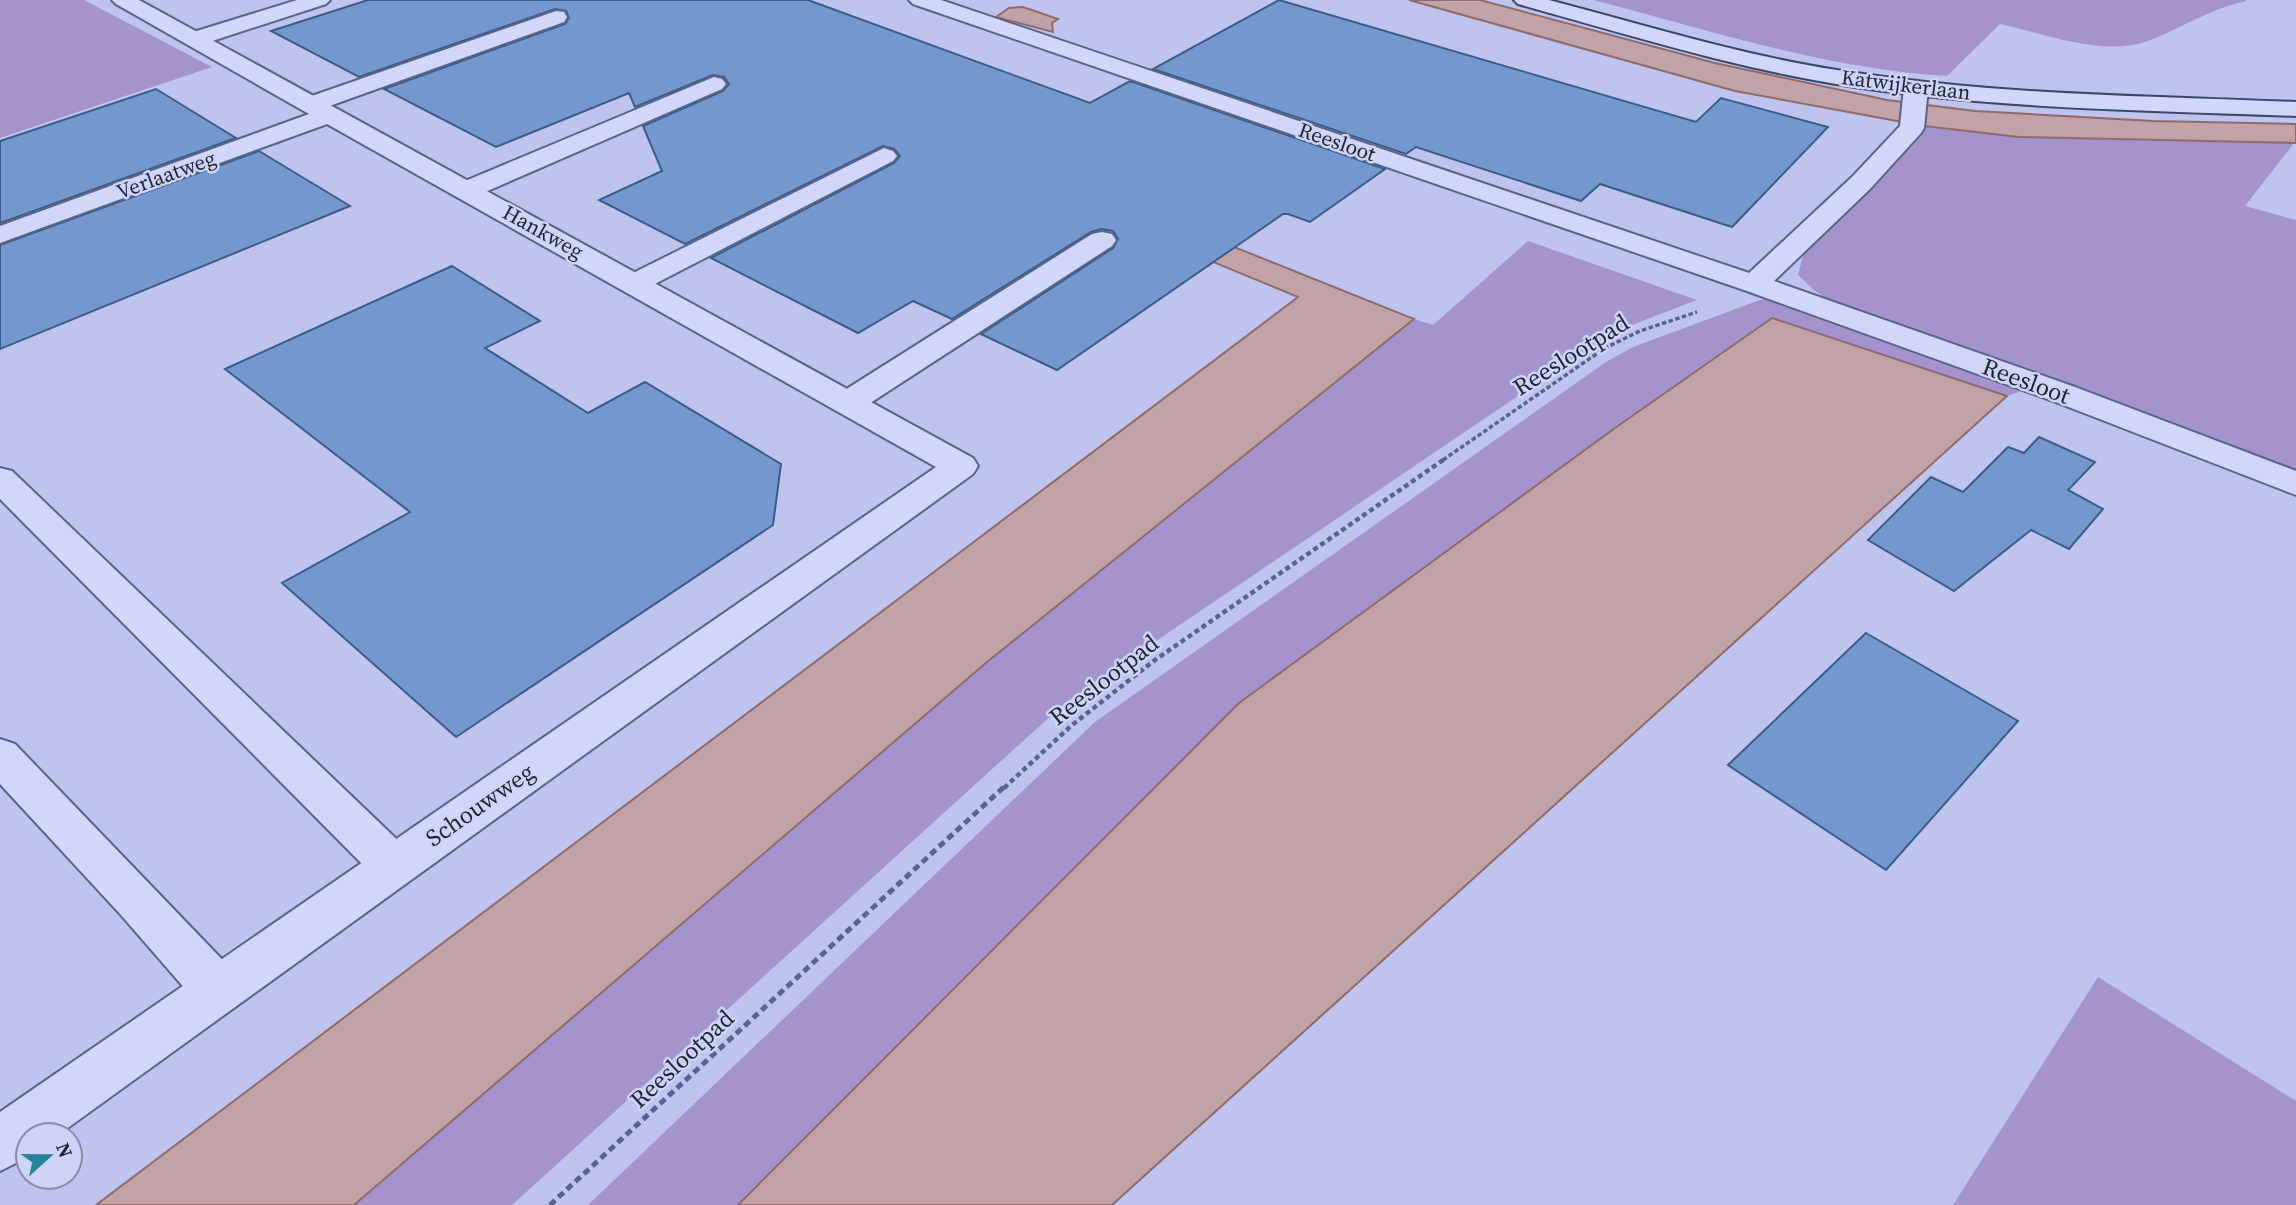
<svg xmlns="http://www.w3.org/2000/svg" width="2296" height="1205" font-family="'Source Serif 4',serif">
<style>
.green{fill:#a593cd}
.water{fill:#c1a2a6;stroke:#8f6a6c;stroke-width:2}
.building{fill:#7498ce;stroke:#3c5c88;stroke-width:2}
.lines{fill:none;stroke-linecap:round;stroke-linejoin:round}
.lane-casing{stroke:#576588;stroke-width:4}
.street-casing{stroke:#576588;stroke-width:4}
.secondary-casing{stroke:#3a496a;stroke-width:4}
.path-far2{stroke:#576588;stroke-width:3.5;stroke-dasharray:4.5 2.5;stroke-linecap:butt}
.path-far1{stroke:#576588;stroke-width:4.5;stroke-dasharray:5 3.5;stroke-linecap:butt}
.path{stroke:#576588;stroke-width:5;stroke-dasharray:7 4.5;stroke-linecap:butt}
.lane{fill:#d2d7fa;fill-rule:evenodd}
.street{fill:#d2d7fa;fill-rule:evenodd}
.secondary{fill:#d2d7fa;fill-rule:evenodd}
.labels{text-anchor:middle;stroke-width:5;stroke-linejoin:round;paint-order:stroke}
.far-street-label{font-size:21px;fill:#1c2537;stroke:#cfd3f6}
.street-label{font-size:24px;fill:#1c2537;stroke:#cfd3f6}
</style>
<rect width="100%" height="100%" fill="#bfc4ef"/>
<g class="green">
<path d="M 0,0 L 84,0 L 212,67 L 0,138 Z"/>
<path d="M 1593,0 L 2246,0 L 2247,1 C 2212,8 2185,26 2153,39 C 2107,59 2046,34 2000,24 L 1947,76 C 1827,69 1709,30 1593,0 Z"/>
<path d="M 1924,126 L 1950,130 L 2122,140 L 2294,143 L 2245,206 L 2296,220 L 2296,470 L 2167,420 L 1836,304 L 1815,291 L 1798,275 L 1803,256 Z"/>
<path d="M 1528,241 L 1697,300 L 1611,333 L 1066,702 L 512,1205 L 354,1205 L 987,662 L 1414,319 L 1433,325 Z"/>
<path d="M 1768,297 L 2028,389 L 2007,396 L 1772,318 L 1239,703 L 738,1205 L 588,1205 L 1095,722 L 1606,362 L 1633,347 Z"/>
<path d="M 2098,977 L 2296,1101 L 2296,1205 L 1953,1205 Z"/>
</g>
<g class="water">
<path d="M 580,0 L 1174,223 L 1414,319 L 987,662 L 354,1205 L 96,1205 L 1298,297 Z"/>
<path d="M 1409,0 L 1480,0 L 1715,63 L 1887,100 L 1975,111 L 2153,121 L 2296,124 L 2296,143 L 2019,137 L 1924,126 L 1735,91 Z"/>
<path d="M 1023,7 L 1058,19 L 1052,23 L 1053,32 L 996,17 L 1009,8 Z"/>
<path d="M 1772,318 L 2007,396 L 1112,1205 L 738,1205 L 1239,703 L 1615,428 Z"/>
</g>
<g class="building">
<path d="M 368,0 L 808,0 L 1090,103 L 1130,81 L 1385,169 L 1310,222 L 1288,214 L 1283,214 L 1057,370 L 981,334 L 1113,248 L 1118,239 L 1113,231 L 1101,229 L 1091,232 L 952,319 L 913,301 L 858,333 L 711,258 L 894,163 L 900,156 L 894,149 L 883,146 L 685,244 L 599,200 L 662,171 L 643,126 L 723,91 L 729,84 L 724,77 L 713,75 L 635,107 L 629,93 L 496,147 L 384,89 L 565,24 L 569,18 L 566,11 L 555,9 L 359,77 L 271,31 Z"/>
<path d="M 1279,0 L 1696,122 L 1721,98 L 1828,127 L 1732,227 L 1600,184 L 1581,201 L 1416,147 L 1406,154 L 1153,69 Z"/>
<path d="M 156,89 L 236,138 L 0,223 L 0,141 Z"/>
<path d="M 259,151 L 350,206 L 0,349 L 0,245 Z"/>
<path d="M 452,266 L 540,321 L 485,348 L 588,413 L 645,382 L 781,464 L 773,525 L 456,737 L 282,583 L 410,512 L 225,369 Z"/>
<path d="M 2039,437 L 2095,462 L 2068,490 L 2103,509 L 2069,549 L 2031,530 L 1954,591 L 1868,540 L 1931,477 L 1963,492 L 2008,447 L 2024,453 Z"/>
<path d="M 1866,633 L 2018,721 L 1886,870 L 1728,765 Z"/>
</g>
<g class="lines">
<g class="lane-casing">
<g id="lane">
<path d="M 297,0 L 330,0 L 326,4 L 203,44 L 187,44 L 184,39 L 187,34 Z"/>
<path d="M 556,11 L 564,12 L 567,17 L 564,22 L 321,109 L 312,111 L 303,109 L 300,104 L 303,99 Z"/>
<path d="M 714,77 L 722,79 L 726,84 L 722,89 L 476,196 L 467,198 L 458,196 L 454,190 L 458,184 Z"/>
<path d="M 884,148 L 893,151 L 897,156 L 893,161 L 645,289 L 635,292 L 625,289 L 620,283 L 625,277 Z"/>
<path d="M 1102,232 L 1112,234 L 1116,240 L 1112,246 L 861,409 L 849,412 L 837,409 L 833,402 L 837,395 L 1092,234 Z"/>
<path d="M 0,468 L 12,471 L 410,852 L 417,866 L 410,880 L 394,886 L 378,880 L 0,499 Z"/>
<path d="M 0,739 L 15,744 L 236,974 L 243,990 L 236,1006 L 218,1013 L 200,1006 L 121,915 L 0,784 Z"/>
</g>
</g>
<g class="street-casing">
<g id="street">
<path d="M 112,0 L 139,0 L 973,458 L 978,466 L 973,474 L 58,1135 L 28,1135 L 28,1157 L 0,1171 L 0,1112 L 936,467 L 327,124 L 0,243 L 0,226 L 309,114 L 116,4 Z"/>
<path d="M 909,0 L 941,0 L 1749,273 L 1852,177 L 1900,126 L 1904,88 L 1908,83 L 1924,83 L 1928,88 L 1924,128 L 1921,133 L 1870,189 L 1774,281 L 2075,387 L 2296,471 L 2296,495 L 2053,401 L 1744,290 L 913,4 Z"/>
</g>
</g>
<g class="secondary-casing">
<path id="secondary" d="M 1514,0 L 1549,0 C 1645,25 1740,55 1837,70 C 1989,95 2143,96 2296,102 L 2296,116 C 2143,110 1988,109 1836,84 C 1728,66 1623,33 1518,4 Z"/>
</g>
<path class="path-far2" d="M 1443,460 L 1605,348 L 1640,331 L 1697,312"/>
<path class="path-far1" d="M 1004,788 L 1072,725 L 1155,660 L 1446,458"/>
<path class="path" d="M 550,1205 L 1005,786"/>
<use href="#lane" class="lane"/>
<use href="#street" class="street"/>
<use href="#secondary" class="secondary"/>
</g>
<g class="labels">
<g class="far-street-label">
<text transform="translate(1906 85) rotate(7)" y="7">Katwijkerlaan</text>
<text transform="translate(1337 142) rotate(19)" y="7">Reesloot</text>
<text transform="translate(166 175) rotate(-20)" y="7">Verlaatweg</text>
<text transform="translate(543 232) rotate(29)" y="7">Hankweg</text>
</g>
<g class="street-label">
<text transform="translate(1571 355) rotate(-32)" y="8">Reeslootpad</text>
<text transform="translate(2026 381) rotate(20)" y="8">Reesloot</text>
<text transform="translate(1104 680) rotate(-38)" y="8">Reeslootpad</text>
<text transform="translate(480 805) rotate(-35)" y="8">Schouwweg</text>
<text transform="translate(682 1059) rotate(-43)" y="8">Reeslootpad</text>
</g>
</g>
<g transform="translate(49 1156) rotate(69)"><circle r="33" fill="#cfd3f6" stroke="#878daa" stroke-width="2"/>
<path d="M0-5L12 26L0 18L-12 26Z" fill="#258499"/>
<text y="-10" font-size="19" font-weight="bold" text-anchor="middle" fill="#1c2537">N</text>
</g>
</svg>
